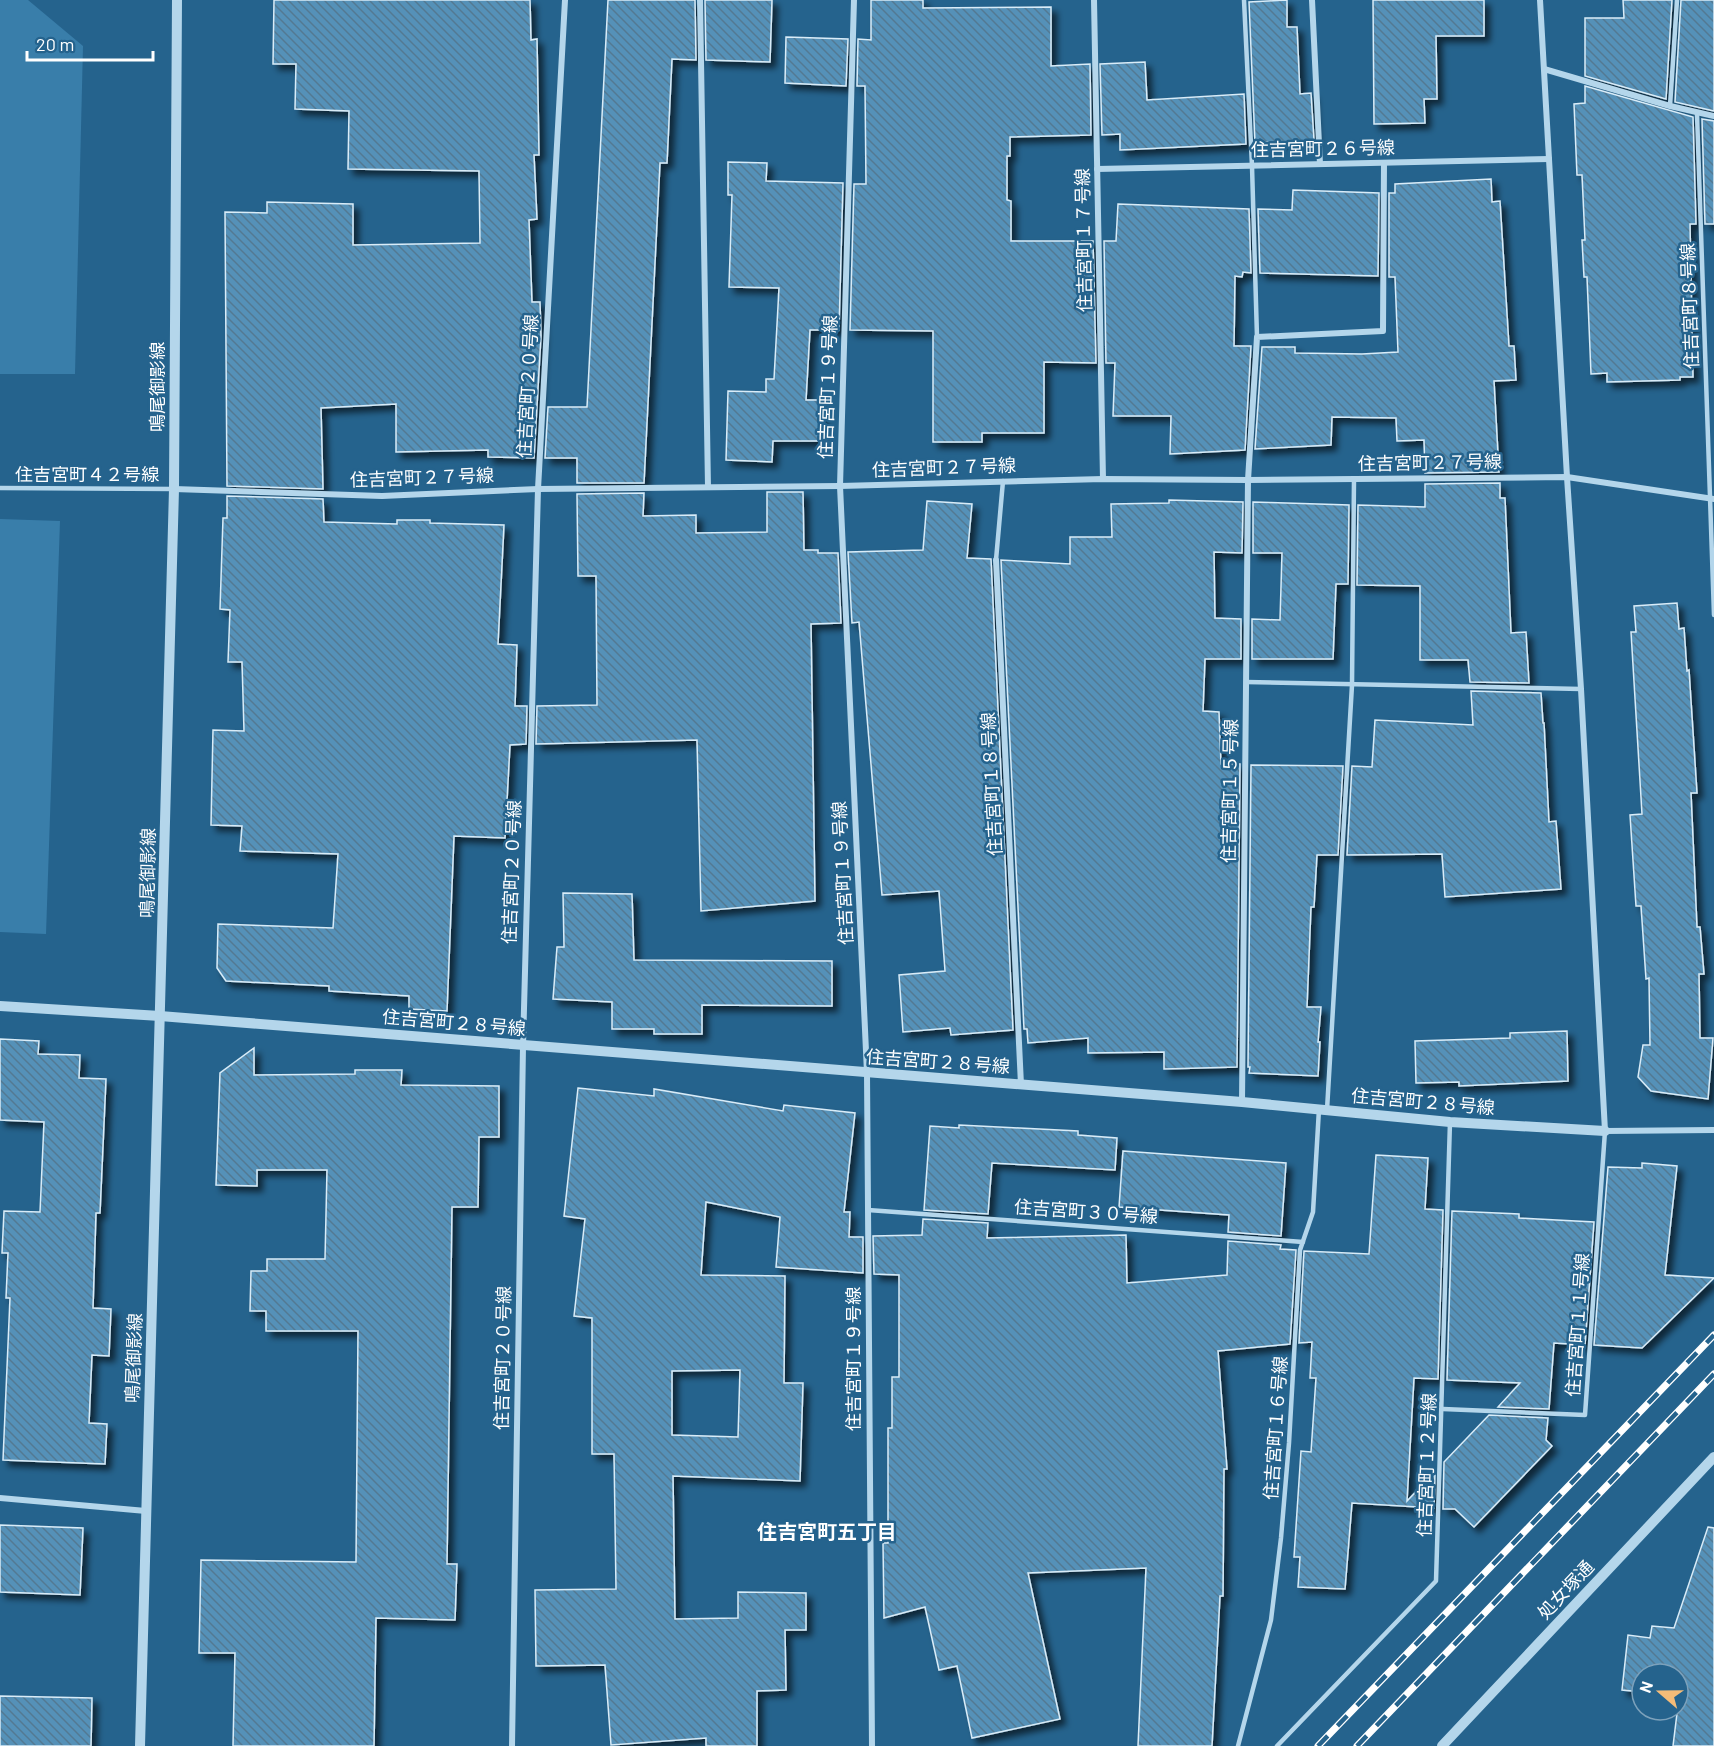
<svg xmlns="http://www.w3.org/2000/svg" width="1714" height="1746" font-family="Barlow,'Noto Sans JP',sans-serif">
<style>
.green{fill:#397eaa}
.building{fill:url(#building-back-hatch);stroke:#d9ecf8;stroke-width:1.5;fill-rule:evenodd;filter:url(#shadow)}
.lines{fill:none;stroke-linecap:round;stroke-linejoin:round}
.service{stroke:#b4d6eb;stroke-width:4.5}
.minor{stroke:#b4d6eb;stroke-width:6}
.tertiary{stroke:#b4d6eb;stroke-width:10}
.rail-casing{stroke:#fff;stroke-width:7}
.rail{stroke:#25638d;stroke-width:4.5;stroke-dasharray:14;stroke-linecap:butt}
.labels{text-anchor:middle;stroke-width:5;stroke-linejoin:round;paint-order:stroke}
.street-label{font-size:18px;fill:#fff;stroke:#25638d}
.neighbourhood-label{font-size:20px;font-weight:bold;fill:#fff;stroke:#25638d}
</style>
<defs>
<pattern id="building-back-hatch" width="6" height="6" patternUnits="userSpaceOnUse" patternTransform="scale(1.5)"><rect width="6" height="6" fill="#5591b8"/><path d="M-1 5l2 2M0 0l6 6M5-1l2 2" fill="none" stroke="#527992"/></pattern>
<filter id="shadow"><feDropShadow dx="5.5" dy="5.5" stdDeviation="3" flood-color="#0009"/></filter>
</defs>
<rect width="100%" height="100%" fill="#25638d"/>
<g class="green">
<path d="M 0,0 L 28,0 L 83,46 L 75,374 L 0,374 Z"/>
<path d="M 0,519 L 60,521 L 46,934 L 0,932 Z"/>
</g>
<g class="building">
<path d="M 274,0 L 530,0 L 531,40 L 537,39 L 539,155 L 534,155 L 537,219 L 529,220 L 532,302 L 540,302 L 541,336 L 534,458 L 488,457 L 488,450 L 396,452 L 396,404 L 321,408 L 323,489 L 227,486 L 225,212 L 267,213 L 267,202 L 353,204 L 353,245 L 480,243 L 479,171 L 348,169 L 349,111 L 295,109 L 296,64 L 273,64 Z"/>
<path d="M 608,0 L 695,0 L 696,60 L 672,59 L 667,163 L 660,163 L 644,483 L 577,483 L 577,458 L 545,458 L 548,407 L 587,407 Z"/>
<path d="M 705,0 L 772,0 L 770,62 L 706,60 Z"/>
<path d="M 871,0 L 923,0 L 923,8 L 1051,7 L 1051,66 L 1090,64 L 1091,135 L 1010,137 L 1010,156 L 1007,156 L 1007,200 L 1011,201 L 1011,241 L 1093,241 L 1096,363 L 1044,362 L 1044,433 L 982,433 L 982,442 L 933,442 L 933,331 L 850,330 L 854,184 L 866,184 L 865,86 L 857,86 L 858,39 L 871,40 Z"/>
<path d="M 1287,0 L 1287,27 L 1297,27 L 1300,94 L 1311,93 L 1314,140 L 1255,143 L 1249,2 Z"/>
<path d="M 1373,0 L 1484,0 L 1484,36 L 1436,36 L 1437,99 L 1424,99 L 1425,123 L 1374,124 Z"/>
<path d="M 1623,0 L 1672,0 L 1666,99 L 1585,76 L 1585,18 L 1624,18 Z"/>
<path d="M 1681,0 L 1714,0 L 1714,111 L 1675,102 Z"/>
<path d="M 786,37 L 848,39 L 846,86 L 785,83 Z"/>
<path d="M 1145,62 L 1147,100 L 1244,94 L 1246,144 L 1120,150 L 1120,134 L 1102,135 L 1100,64 Z"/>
<path d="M 1585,86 L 1693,117 L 1696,224 L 1690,224 L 1693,377 L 1680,377 L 1680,380 L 1607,382 L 1607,373 L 1591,374 L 1587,277 L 1584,277 L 1582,240 L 1585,240 L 1582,175 L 1577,175 L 1574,104 L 1585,103 Z"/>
<path d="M 1702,119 L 1714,121 L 1714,224 L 1705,224 Z"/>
<path d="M 728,162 L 767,163 L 766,181 L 843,183 L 839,330 L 810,330 L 806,400 L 822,400 L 820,441 L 773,441 L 772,462 L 726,460 L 728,391 L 766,392 L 766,379 L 774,379 L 779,288 L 729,287 L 732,195 L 728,195 Z"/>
<path d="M 1491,179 L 1492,202 L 1500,201 L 1509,346 L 1514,346 L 1516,380 L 1494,381 L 1499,472 L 1425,473 L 1424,440 L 1397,441 L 1396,418 L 1332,417 L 1331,445 L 1255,449 L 1262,347 L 1295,347 L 1295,353 L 1362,354 L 1398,352 L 1395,277 L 1389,277 L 1389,193 L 1395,193 L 1395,184 Z"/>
<path d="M 1293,190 L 1379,193 L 1378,276 L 1260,273 L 1258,209 L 1292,210 Z"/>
<path d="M 1118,204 L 1249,209 L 1251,273 L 1243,272 L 1242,277 L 1235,276 L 1234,346 L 1251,346 L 1245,450 L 1170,454 L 1171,416 L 1113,416 L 1115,363 L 1106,363 L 1104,241 L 1116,241 Z"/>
<path d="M 1500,483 L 1500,498 L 1505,498 L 1511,633 L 1526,632 L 1529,683 L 1470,682 L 1468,660 L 1420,660 L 1420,586 L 1357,585 L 1358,505 L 1425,507 L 1425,484 Z"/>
<path d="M 767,492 L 803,492 L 804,550 L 818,550 L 818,553 L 838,553 L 841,623 L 811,624 L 815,901 L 701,911 L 697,740 L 536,744 L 537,706 L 597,705 L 596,576 L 578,576 L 577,494 L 644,493 L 643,516 L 696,515 L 696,533 L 767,532 Z"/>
<path d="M 227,496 L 323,499 L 324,522 L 397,524 L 397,520 L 430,520 L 430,523 L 504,525 L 498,644 L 517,645 L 515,706 L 527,706 L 526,744 L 510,745 L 505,838 L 454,836 L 447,1011 L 409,1009 L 409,996 L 329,991 L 329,986 L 226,981 L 217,968 L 218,924 L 333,928 L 338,854 L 240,851 L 242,826 L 211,825 L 213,730 L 244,731 L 242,662 L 228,662 L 230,610 L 220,609 L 223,518 L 227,518 Z"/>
<path d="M 1169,500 L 1243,502 L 1242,553 L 1214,552 L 1215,618 L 1241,619 L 1241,659 L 1205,659 L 1203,711 L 1219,712 L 1221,764 L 1240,764 L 1237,1067 L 1164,1069 L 1164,1052 L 1088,1053 L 1088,1038 L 1028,1043 L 1027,1029 L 1024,1029 L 1001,560 L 1070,564 L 1070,537 L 1112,537 L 1111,504 L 1169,503 Z"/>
<path d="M 927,501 L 972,504 L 967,558 L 991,559 L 1013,1030 L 951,1035 L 950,1028 L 903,1032 L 899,975 L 945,971 L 939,891 L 882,895 L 859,622 L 852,623 L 848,552 L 923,550 Z"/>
<path d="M 1253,502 L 1349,505 L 1348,584 L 1336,584 L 1333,659 L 1252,659 L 1252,619 L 1280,620 L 1282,553 L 1253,553 Z"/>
<path d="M 1677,603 L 1679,629 L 1684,628 L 1687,671 L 1689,670 L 1697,793 L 1691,793 L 1697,927 L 1700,927 L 1704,974 L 1699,974 L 1700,1038 L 1713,1038 L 1708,1099 L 1651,1091 L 1638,1077 L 1643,1045 L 1650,1045 L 1649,978 L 1646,979 L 1641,906 L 1636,906 L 1630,815 L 1642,814 L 1631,632 L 1636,632 L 1634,606 Z"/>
<path d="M 1471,691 L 1541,693 L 1543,723 L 1544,723 L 1549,822 L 1556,821 L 1561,889 L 1445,897 L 1442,854 L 1347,855 L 1352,766 L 1372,767 L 1375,720 L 1473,725 Z"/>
<path d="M 1251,765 L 1343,766 L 1338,855 L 1317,855 L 1314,907 L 1311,907 L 1307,1007 L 1321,1007 L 1318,1042 L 1320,1042 L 1318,1076 L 1249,1073 L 1250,1067 L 1248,1067 Z"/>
<path d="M 563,893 L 632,894 L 634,960 L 832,961 L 832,1006 L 702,1005 L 702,1034 L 654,1034 L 654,1029 L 612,1029 L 612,1002 L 553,999 L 557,947 L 564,947 Z"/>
<path d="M 1567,1031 L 1568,1081 L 1459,1086 L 1459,1082 L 1416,1083 L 1415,1041 L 1510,1038 L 1510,1033 Z"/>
<path d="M 0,1039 L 39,1041 L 38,1054 L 80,1055 L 79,1078 L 106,1079 L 100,1213 L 96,1213 L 93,1308 L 111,1309 L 109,1356 L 92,1355 L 89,1423 L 107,1424 L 105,1464 L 3,1460 L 10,1298 L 6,1298 L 8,1253 L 2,1253 L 4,1211 L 40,1212 L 44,1122 L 0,1120 Z"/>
<path d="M 254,1048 L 254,1075 L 355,1074 L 355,1070 L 402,1070 L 401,1085 L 499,1086 L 499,1137 L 479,1137 L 478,1207 L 452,1207 L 447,1564 L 457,1564 L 455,1620 L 376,1618 L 374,1746 L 233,1746 L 235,1653 L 199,1653 L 201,1560 L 356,1562 L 358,1331 L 266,1331 L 266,1311 L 250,1311 L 251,1271 L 267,1271 L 267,1259 L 325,1259 L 327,1170 L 257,1170 L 257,1186 L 216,1185 L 220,1073 Z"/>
<path d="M 578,1088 L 654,1096 L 654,1089 L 783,1111 L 784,1105 L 855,1113 L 844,1212 L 850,1212 L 849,1237 L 863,1237 L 863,1273 L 776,1267 L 780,1217 L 706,1202 L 701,1275 L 785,1276 L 784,1383 L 803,1383 L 800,1481 L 673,1476 L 675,1619 L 738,1618 L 738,1592 L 806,1593 L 806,1630 L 785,1630 L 786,1690 L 757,1691 L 757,1746 L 706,1746 L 706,1738 L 611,1745 L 605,1665 L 536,1666 L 535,1590 L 616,1589 L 614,1454 L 592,1454 L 592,1318 L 574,1316 L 585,1219 L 564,1216 ZM 740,1370 L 738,1437 L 672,1435 L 672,1371 Z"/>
<path d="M 959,1125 L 1078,1131 L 1078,1135 L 1117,1138 L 1115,1170 L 992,1163 L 988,1214 L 924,1210 L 930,1126 L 959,1128 Z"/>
<path d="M 1123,1151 L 1286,1163 L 1281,1236 L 1228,1232 L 1229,1215 L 1119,1207 Z"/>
<path d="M 1376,1155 L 1428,1158 L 1425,1209 L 1443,1210 L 1438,1379 L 1414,1378 L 1407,1501 L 1435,1472 L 1434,1508 L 1352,1503 L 1345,1589 L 1298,1587 L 1300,1557 L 1294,1557 L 1301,1451 L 1311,1452 L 1316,1378 L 1310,1378 L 1312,1342 L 1299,1343 L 1304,1251 L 1369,1254 Z"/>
<path d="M 1642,1163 L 1677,1166 L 1665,1275 L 1714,1278 L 1642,1348 L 1594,1345 L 1608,1167 L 1642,1168 Z"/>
<path d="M 1452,1211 L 1519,1214 L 1519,1218 L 1594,1222 L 1585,1345 L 1554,1343 L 1549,1409 L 1498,1407 L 1520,1383 L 1447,1380 Z"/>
<path d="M 923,1219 L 988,1223 L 987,1238 L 1126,1235 L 1127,1283 L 1227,1275 L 1228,1241 L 1281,1245 L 1280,1249 L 1296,1250 L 1290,1344 L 1218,1351 L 1227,1469 L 1224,1469 L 1223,1596 L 1220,1596 L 1212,1746 L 1138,1746 L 1146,1568 L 1028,1573 L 1060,1719 L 972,1738 L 957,1666 L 939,1670 L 925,1607 L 884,1618 L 883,1543 L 888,1543 L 888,1428 L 892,1428 L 892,1377 L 899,1377 L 899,1275 L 874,1274 L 873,1236 L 922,1235 Z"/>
<path d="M 1489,1415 L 1548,1418 L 1546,1440 L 1552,1446 L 1474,1527 L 1455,1509 L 1443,1509 L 1444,1462 Z"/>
<path d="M 0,1525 L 83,1528 L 80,1595 L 0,1592 Z"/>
<path d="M 1708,1527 L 1714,1528 L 1714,1746 L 1673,1746 L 1679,1697 L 1678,1674 L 1642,1674 L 1642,1692 L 1622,1690 L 1628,1635 L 1650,1638 L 1652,1626 L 1674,1628 Z"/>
<path d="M 0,1696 L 92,1698 L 91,1746 L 0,1746 Z"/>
</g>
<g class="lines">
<g class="service">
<path d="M 1244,0 L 1252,166 L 1257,337"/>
<path d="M 1670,106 L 1677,0"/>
<path d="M 1697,114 L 1714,615"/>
<path d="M 0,488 L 174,489"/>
<path d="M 996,560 L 1003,481"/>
<path d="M 1246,682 L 1581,689"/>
<path d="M 1327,1110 L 1352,685 L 1354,479"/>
<path d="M 868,1210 L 1303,1242"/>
<path d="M 1443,1409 L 1585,1415 L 1605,1131"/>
<path d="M 1238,1746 L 1271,1620 L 1281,1538 L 1289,1443 L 1300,1250 L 1313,1212 L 1319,1109"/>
<path d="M 1277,1746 L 1436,1581 L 1450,1122"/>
</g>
<g class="minor">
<path d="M 700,0 L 708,487"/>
<path d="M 854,0 L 840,486 L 867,1073 L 872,1746"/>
<path d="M 1094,0 L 1103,479"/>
<path d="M 1312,0 L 1320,164"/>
<path d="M 1540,0 L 1567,477 L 1581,689 L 1605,1131 L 1714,1130"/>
<path d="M 1544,69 L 1670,106 L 1714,116"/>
<path d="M 1097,169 L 1549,159"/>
<path d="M 174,489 L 382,496 L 538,489 L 840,486 L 1103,479 L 1248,480 L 1567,477 L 1714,499"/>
<path d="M 996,560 L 1021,1085"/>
<path d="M 1242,1102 L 1248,480 L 1257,337 L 1383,331 L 1384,163"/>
<path d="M 0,1498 L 146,1511"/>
<path d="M 512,1746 L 523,1046 L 538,489 L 565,0"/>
</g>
<g class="tertiary">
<path d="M 0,1006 L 160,1016 L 1242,1102 L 1450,1122 L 1605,1131"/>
<path d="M 140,1746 L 174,489 L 177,0"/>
<path d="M 1442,1746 L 1714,1457"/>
</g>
<g class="rail-casing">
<g id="rail">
<path d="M 1318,1746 L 1714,1335"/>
<path d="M 1357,1746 L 1714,1374"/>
</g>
</g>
<use href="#rail" class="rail"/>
</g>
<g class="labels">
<g class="street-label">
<text transform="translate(1323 149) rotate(-1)" y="6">住吉宮町２６号線</text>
<text transform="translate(1084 240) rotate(-91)" y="6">住吉宮町１７号線</text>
<text transform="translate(1690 306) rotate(-92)" y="6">住吉宮町８号線</text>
<text transform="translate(528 386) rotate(-87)" y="6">住吉宮町２０号線</text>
<text transform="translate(158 387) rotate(-90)" y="6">鳴尾御影線</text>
<text transform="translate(828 387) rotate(-88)" y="6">住吉宮町１９号線</text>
<text transform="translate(1430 463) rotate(-1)" y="6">住吉宮町２７号線</text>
<text transform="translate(944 468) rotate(-2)" y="6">住吉宮町２７号線</text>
<text x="87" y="481">住吉宮町４２号線</text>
<text transform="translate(422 478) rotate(-2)" y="6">住吉宮町２７号線</text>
<text transform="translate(992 784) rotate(-93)" y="6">住吉宮町１８号線</text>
<text transform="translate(1230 791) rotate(-89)" y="6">住吉宮町１５号線</text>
<text transform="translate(512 872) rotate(-88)" y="6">住吉宮町２０号線</text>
<text transform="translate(148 873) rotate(-89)" y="6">鳴尾御影線</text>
<text transform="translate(843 873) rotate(-93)" y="6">住吉宮町１９号線</text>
<text transform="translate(454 1023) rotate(5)" y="6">住吉宮町２８号線</text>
<text transform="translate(938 1062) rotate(4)" y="6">住吉宮町２８号線</text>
<text transform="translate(1423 1102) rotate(5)" y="6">住吉宮町２８号線</text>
<text transform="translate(1086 1212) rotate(4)" y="6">住吉宮町３０号線</text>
<text transform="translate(1578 1325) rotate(-86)" y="6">住吉宮町１１号線</text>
<text transform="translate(134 1358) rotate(-88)" y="6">鳴尾御影線</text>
<text transform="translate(503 1358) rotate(-89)" y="6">住吉宮町２０号線</text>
<text transform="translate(854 1359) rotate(-90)" y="6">住吉宮町１９号線</text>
<text transform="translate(1276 1428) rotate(-86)" y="6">住吉宮町１６号線</text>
<text transform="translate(1427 1465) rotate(-88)" y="6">住吉宮町１２号線</text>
<text transform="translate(1566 1590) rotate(-47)" y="6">処女塚通</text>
</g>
<g class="neighbourhood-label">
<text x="827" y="1539">住吉宮町五丁目</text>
</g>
</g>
<g transform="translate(1660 1692) rotate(290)"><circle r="28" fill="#25638d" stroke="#7ca1bb" stroke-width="1.5"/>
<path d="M0-4.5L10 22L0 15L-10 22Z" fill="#f5bc78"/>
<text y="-9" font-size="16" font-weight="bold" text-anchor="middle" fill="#ffffff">N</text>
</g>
<path d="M27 51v9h126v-9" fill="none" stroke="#ffffff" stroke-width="3"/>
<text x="36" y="51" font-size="18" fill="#ffffff" stroke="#25638d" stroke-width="4.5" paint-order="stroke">20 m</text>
</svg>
